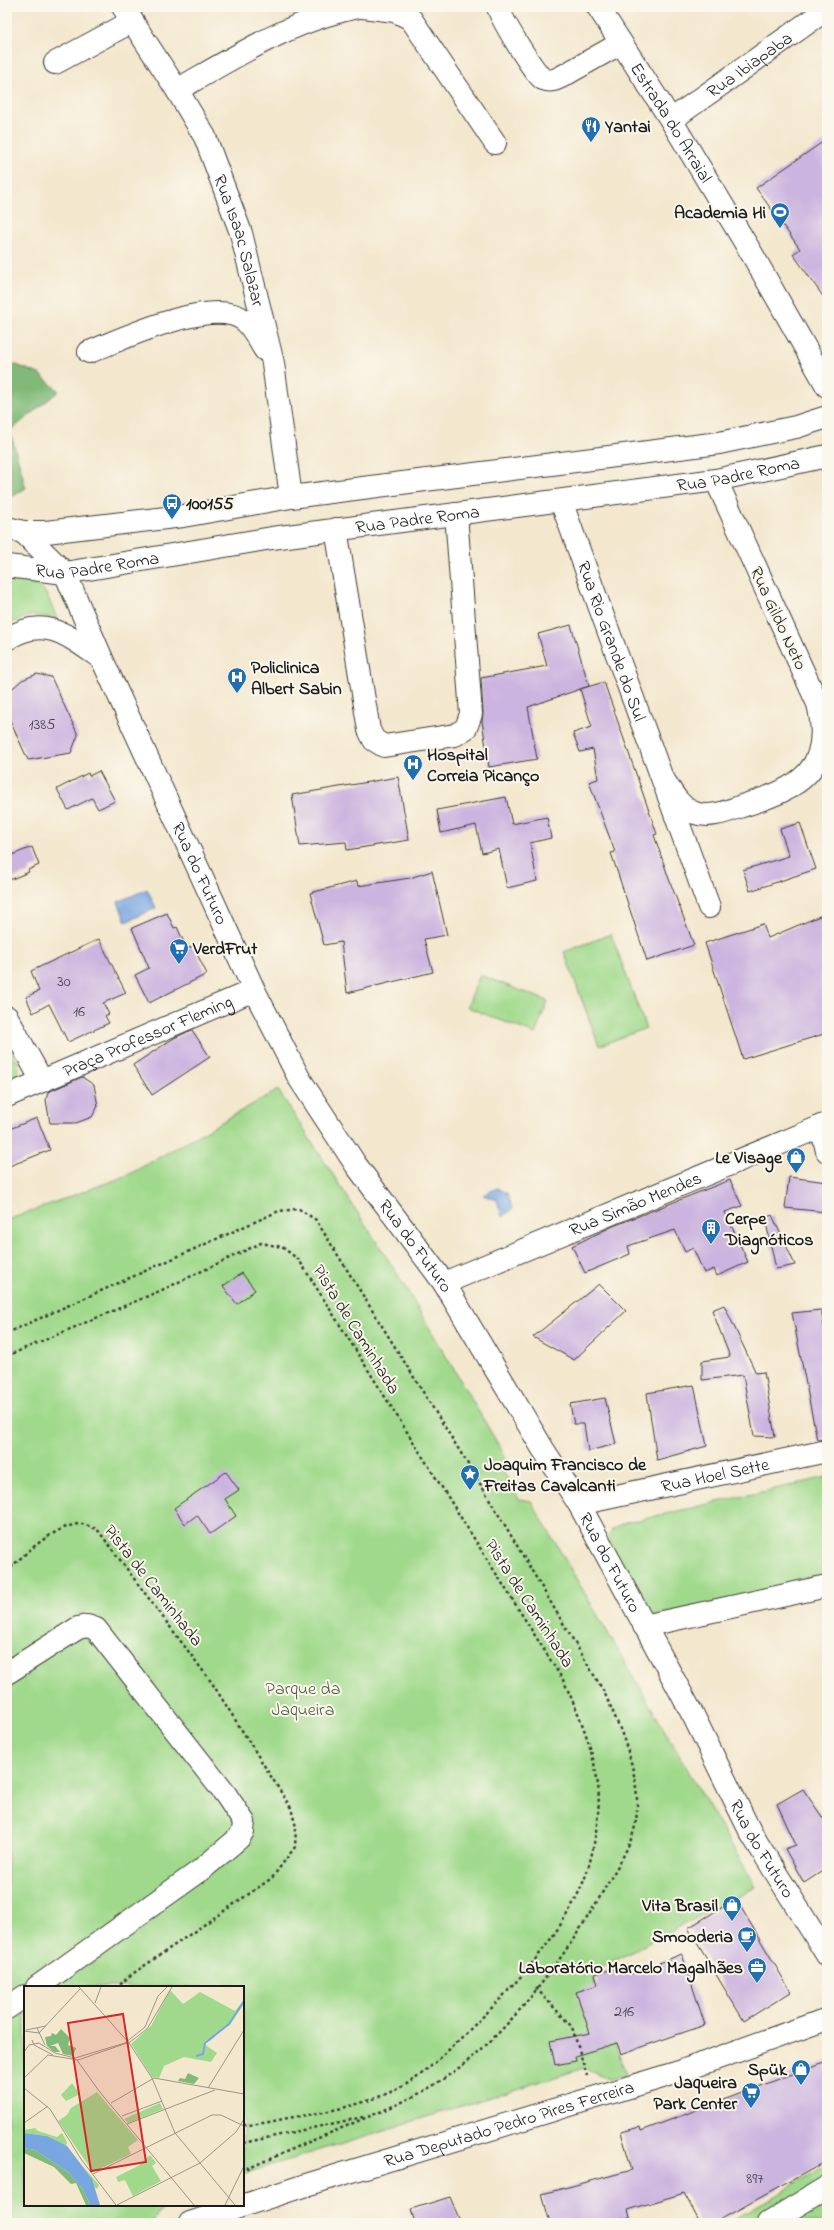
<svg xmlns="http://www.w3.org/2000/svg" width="834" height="2230" font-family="'Indie Flower',sans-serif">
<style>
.green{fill:#a0d98c;stroke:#5e7a54}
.forest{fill:#80b978;stroke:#4e6a4a}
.water{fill:#78a6e1;stroke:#4a617e}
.building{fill:#cbb4df}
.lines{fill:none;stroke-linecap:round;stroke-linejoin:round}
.minor-casing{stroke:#3c3a37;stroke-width:24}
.major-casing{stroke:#3c3a37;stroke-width:24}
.path{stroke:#3c3a37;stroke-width:2.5;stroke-dasharray:3 3;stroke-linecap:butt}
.minor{stroke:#fff;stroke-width:22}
.major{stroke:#fff;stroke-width:22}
.labels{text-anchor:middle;stroke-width:4;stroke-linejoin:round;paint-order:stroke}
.number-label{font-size:16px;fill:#48424d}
.street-label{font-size:18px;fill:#1c1c1c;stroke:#fbf7ec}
.poi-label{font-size:18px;font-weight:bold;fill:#1c1c1c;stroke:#fbf7ec;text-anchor:start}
.park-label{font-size:18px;fill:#4a5e43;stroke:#fbf7ec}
.inset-river{fill:none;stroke:#78a6e1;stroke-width:2}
.inset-road{fill:none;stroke:#9d9686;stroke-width:1}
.view{fill:#d62828;fill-opacity:0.15;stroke:#d62828;stroke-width:2}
.inset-edge{fill:none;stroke:#1c1c1c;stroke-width:2}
</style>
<rect width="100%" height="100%" fill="#fbf7ec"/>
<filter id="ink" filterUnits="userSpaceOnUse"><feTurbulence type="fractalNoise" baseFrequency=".025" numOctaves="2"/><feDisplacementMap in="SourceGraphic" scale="8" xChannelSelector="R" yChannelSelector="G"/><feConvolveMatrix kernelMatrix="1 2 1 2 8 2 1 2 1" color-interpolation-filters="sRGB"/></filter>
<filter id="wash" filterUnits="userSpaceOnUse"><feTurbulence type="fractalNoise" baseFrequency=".012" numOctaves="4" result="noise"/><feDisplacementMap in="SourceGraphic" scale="16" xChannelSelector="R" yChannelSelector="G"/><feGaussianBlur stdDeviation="0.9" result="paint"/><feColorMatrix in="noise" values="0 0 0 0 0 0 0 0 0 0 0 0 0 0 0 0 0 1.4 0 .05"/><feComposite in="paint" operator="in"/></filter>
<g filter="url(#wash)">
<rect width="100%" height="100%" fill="#f3e7cd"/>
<g class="green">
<path d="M 7,579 C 45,582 43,585 57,619 C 48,618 39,614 29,616 C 22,617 15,624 9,622 Z"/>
<path d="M 611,934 L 646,1028 L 599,1046 L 564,952 Z"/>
<path d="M 480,975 L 548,1001 L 535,1034 L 467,1007 Z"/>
<path d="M 7,1040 C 17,1061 28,1072 7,1090 Z"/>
<path d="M 278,1090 L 398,1275 L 505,1456 L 502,1469 L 519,1499 L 531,1501 L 756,1887 L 591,1973 L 626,2075 L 610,2080 L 584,2068 L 243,2174 L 243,1987 L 25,1987 L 25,2205 L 165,2205 L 153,2223 L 7,2223 L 7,1220 L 128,1175 Z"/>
<path d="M 827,1477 L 827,1580 L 656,1615 L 646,1611 L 607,1538 L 613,1529 L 621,1524 Z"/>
<path d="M 827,2165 L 827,2223 L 728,2223 L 820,2169 Z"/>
</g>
<path class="forest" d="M 7,361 L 39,374 L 59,391 L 10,431 L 26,488 L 7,500 Z"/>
<g class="water">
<path d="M 147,889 L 156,908 L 126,922 L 118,902 Z"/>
<path d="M 497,1188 L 507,1193 L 513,1209 L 502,1217 L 497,1200 L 483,1195 Z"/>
</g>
<g id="blocks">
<g class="building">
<path d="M 827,139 L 827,302 L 793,254 L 800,249 L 756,188 Z"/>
<path d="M 571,625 L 589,686 L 528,707 L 537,759 L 489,767 L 482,721 L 483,713 L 481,678 L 547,666 L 538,634 Z"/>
<path d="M 37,674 L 51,677 L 78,735 L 71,753 L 28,760 L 7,714 L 7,693 L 22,680 Z"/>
<path d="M 604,682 L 657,834 L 654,835 L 669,879 L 694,945 L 647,961 L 611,853 L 615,852 L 589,782 L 598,779 L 593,749 L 580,752 L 573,733 L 592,727 L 580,689 Z"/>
<path d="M 99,771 L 115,801 L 98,809 L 92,798 L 68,810 L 57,789 L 88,773 L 89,776 Z"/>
<path d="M 398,777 L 409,840 L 347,850 L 346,842 L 300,846 L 292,795 Z"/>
<path d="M 506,797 L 512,824 L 547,817 L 551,838 L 530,843 L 537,881 L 507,888 L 499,849 L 482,853 L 476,825 L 441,833 L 437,810 Z"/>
<path d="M 800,823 L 816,869 L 750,891 L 743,870 L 789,856 L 780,829 Z"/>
<path d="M 32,847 L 39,865 L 28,870 L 29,872 L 7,881 L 7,857 Z"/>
<path d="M 432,871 L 447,935 L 424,939 L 433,972 L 347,993 L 341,942 L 324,945 L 310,893 L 357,881 L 358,886 L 410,878 Z"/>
<path d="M 167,913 L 174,928 L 177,927 L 187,949 L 193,946 L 207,974 L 149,1003 L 135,975 L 149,968 L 132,928 Z"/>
<path d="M 827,913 L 827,1033 L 743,1059 L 705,943 L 763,924 L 768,938 Z"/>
<path d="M 99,939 L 126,993 L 103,1003 L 109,1014 L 105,1016 L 109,1023 L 68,1042 L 49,1004 L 33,1013 L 26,997 L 39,991 L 31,971 Z"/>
<path d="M 192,1030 L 210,1057 L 152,1095 L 133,1065 L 174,1038 Z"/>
<path d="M 82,1077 L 94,1085 L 98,1106 L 92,1117 L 76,1123 L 50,1123 L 46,1100 L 48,1092 Z"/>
<path d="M 37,1118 L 50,1150 L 7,1167 L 7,1130 Z"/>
<path d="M 789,1177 L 827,1182 L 827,1212 L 785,1208 Z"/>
<path d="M 730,1180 L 742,1206 L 725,1212 L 748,1262 L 717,1276 L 714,1269 L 704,1273 L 693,1248 L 685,1252 L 675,1230 L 628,1246 L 630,1254 L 585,1273 L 572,1246 L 611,1227 Z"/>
<path d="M 772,1215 L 795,1265 L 776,1269 L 765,1218 Z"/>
<path d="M 242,1273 L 255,1290 L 237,1304 L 223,1286 Z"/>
<path d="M 599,1284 L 626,1311 L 574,1360 L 533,1337 Z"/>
<path d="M 724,1305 L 756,1373 L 764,1372 L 775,1437 L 754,1436 L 743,1375 L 702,1380 L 702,1361 L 730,1357 L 712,1310 Z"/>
<path d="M 821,1310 L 827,1343 L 827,1439 L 817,1440 L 792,1313 Z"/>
<path d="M 694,1385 L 707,1446 L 657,1460 L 647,1393 Z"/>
<path d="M 605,1398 L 616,1444 L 588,1451 L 584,1424 L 574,1424 L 570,1404 Z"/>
<path d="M 226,1472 L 239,1490 L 225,1499 L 236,1516 L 210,1534 L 197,1515 L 185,1524 L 174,1508 Z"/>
<path d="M 803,1789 L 827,1824 L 827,1868 L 804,1883 L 785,1849 L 796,1845 L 777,1804 Z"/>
<path d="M 736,1899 L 791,1992 L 744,2021 L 688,1928 Z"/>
<path d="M 682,1954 L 705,2025 L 621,2054 L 617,2043 L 575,2056 L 576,2061 L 555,2065 L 550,2041 L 590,2033 L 576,1992 L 598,1985 L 595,1974 L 626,1965 L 631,1974 Z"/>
<path d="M 827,2061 L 827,2161 L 714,2223 L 700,2223 L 684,2193 L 628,2210 L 630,2217 L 609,2223 L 550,2223 L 542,2194 L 632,2170 L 621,2132 L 640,2127 L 641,2131 Z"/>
<path d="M 450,2197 L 461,2223 L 415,2223 L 411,2209 Z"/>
</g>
</g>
</g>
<g filter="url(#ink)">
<use href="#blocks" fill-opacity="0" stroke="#3c3a37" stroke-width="1"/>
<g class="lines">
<g class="minor-casing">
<g id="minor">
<path id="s1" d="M 123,7 L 177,90 L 205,137 L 241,233 L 273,363 L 291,497"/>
<path d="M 363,7 L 395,11 L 411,19 L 495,143"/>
<path d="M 498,7 C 500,17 535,75 543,79 C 550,82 555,80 561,77 L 621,43"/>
<path d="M 55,63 L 133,21"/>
<path d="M 177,90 C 235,57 293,19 360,7"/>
<path id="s2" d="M 671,120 L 827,9"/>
<path d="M 89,352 C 122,339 213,296 244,320 C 253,327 259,341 265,350"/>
<path id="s3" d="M 561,501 L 709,907"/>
<path d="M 336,529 L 369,730 L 374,740 L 384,746 L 455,735 L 466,728 L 471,714 L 456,514"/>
<path id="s4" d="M 23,532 L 65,573 L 102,659 L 254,990 L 299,1078 L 356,1165 L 444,1283 L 543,1449 L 579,1504 L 694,1717 L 751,1833 L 827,1955"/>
<path d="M 7,639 C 45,614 70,637 102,659"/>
<path d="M 664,780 C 672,793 680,808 695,813 C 711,819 730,810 745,805 C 799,788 834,770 818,704 L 716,480"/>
<path d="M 7,1017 L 42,1081"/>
<path id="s5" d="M 7,1096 L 254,990"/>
<path d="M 821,1126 L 827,1151"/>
<path id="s6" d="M 444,1283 L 827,1124"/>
<path id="s7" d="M 579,1504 L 827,1451"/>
<path d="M 644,1626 L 827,1586"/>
<path d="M 7,1673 L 78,1628 L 87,1626 L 96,1629 L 226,1795 L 244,1822 L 243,1831 L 239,1838 L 201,1870 L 37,1987"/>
<path d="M 7,2008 L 25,1996"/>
<path id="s8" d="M 190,2223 L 306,2185 L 679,2072 L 827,2019"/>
<path d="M 768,2223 L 827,2187"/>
</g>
</g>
<g class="major-casing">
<g id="major">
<path id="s9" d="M 598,7 L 671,120 L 752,254 L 827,386"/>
<path d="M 7,528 L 23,532 L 46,532 L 183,516 L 291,497 L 719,443 L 796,427 L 827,417"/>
<path id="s10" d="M 7,566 L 65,573 L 272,538 L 716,480 L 827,456"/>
</g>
</g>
<g class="path">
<path d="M 7,1333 L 279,1211 L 299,1209 L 316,1220 L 484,1490 L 604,1692 C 622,1731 644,1782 635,1826 C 631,1845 619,1864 609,1881 C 570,1950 510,2036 443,2079 C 417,2097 387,2109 358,2121 C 321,2137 285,2152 249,2168 L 243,2167"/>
<path d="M 7,1356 L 162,1290 L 261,1243 L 282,1247 L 299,1260 L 563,1680 C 579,1713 593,1748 598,1785 C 601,1809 594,1852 586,1875 C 563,1937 506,1995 459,2040 C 441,2057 423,2076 401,2087 C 366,2105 327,2112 288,2118 C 273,2121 258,2125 243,2125"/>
<path d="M 7,1572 C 22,1555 58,1523 82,1524 C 87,1525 93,1528 97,1529 L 212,1683 L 291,1808 L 296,1827 L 295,1847 L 272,1878 L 128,1977 L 118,1987"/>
<path d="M 536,1988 L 572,2027 L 587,2076"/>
<path d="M 243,2143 L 363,2117"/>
</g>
<use href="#minor" class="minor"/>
<use href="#major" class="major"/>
</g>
</g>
<defs>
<g id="restaurant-pin" transform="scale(1)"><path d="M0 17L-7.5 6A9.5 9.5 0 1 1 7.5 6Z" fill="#1f6fb2" stroke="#fbf7ec"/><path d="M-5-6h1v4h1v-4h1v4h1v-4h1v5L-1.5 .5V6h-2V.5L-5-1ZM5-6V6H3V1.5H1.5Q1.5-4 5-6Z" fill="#fff"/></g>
<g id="stadium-pin" transform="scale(1)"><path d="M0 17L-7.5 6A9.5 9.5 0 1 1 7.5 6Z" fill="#1f6fb2" stroke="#fbf7ec"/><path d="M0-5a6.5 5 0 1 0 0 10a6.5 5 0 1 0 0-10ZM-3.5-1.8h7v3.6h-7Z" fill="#fff"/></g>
<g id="bus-pin" transform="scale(1)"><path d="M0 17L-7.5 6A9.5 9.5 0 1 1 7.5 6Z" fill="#1f6fb2" stroke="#fbf7ec"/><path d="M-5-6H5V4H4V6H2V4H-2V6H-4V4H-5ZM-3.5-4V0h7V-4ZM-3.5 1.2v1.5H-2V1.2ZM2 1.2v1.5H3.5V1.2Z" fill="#fff"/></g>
<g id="hospital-pin" transform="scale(1)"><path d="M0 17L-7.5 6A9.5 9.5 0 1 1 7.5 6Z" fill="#1f6fb2" stroke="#fbf7ec"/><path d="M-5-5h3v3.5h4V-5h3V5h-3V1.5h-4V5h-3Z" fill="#fff"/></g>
<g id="supermarket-pin" transform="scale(1)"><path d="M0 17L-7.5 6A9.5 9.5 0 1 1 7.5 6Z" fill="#1f6fb2" stroke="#fbf7ec"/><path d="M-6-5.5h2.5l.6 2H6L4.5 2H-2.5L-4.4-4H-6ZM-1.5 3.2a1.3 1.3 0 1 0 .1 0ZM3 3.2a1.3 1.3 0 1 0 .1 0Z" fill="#fff"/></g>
<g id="shop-pin" transform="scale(1)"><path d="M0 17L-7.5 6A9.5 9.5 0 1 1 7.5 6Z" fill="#1f6fb2" stroke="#fbf7ec"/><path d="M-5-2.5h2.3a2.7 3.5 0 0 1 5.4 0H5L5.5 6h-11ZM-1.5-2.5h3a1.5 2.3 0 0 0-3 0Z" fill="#fff"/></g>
<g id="building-pin" transform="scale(1)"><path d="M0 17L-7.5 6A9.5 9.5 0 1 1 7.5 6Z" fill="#1f6fb2" stroke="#fbf7ec"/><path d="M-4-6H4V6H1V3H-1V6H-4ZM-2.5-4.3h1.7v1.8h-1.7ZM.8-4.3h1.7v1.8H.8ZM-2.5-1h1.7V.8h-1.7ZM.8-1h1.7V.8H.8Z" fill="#fff"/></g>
<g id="sight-pin" transform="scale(1)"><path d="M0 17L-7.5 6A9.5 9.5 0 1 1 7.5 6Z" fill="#1f6fb2" stroke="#fbf7ec"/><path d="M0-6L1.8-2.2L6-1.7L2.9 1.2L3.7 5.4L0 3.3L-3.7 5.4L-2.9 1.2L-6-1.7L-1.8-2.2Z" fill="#fff"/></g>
<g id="cafe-pin" transform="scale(1)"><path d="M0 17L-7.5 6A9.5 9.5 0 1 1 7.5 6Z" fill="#1f6fb2" stroke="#fbf7ec"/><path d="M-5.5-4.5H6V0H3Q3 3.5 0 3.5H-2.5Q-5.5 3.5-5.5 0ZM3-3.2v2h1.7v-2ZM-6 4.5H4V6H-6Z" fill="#fff"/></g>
<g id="office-pin" transform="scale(1)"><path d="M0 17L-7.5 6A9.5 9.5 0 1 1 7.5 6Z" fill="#1f6fb2" stroke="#fbf7ec"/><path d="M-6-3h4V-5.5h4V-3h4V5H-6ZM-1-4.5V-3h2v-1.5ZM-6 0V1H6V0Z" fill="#fff"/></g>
</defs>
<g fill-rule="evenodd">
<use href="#restaurant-pin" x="591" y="126"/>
<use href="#stadium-pin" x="780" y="212"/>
<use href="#bus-pin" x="172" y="503"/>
<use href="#hospital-pin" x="237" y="677"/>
<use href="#hospital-pin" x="413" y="764"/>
<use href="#supermarket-pin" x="179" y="948"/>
<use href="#shop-pin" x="796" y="1157"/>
<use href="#building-pin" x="711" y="1228"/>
<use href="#sight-pin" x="470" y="1474"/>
<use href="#shop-pin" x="732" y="1905"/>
<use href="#cafe-pin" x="747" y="1936"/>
<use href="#office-pin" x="757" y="1967"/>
<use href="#shop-pin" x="801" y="2069"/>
<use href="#supermarket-pin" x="751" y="2092"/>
</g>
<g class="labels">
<g class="number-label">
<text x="42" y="729">1385</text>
<text x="64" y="986">30</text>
<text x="79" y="1016">16</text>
<text x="624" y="2016">216</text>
<text x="755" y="2183">897</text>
</g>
<g class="street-label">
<text dy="6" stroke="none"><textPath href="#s2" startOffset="96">Rua Ibiapaba</textPath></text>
<text dy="6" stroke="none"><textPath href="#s9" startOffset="137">Estrada do Arraial</textPath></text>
<text dy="6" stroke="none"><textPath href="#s1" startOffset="263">Rua Isaac Salazar</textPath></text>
<text dy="6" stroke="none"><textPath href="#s10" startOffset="739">Rua Padre Roma</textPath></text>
<text dy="6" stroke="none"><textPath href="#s10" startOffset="415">Rua Padre Roma</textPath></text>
<text dy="6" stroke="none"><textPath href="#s10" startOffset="91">Rua Padre Roma</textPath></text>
<text transform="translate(779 618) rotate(65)" y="6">Rua Gildo Neto</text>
<text dy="6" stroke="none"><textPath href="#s3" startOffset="149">Rua Rio Grande do Sul</textPath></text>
<text dy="6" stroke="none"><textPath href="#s4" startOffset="388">Rua do Futuro</textPath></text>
<text dy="6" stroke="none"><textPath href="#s5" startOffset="153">Praça Professor Fleming</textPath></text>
<text dy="6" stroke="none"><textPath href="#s6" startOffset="207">Rua Simão Mendes</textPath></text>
<text dy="6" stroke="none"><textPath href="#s4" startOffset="820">Rua do Futuro</textPath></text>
<text transform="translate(357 1329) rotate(58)" y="6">Pista de Caminhada</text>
<text dy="6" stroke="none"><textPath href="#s7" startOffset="139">Rua Hoel Sette</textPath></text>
<text dy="6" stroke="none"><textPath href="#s4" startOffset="1192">Rua do Futuro</textPath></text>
<text transform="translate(154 1585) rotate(52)" y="6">Pista de Caminhada</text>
<text transform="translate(530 1603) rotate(57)" y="6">Pista de Caminhada</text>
<text dy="6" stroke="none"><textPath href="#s4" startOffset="1516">Rua do Futuro</textPath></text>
<text dy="6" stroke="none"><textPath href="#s8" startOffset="334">Rua Deputado Pedro Pires Ferreira</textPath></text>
</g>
<g class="poi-label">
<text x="605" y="132">Yantai</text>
<text x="766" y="218" text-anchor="end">Academia Hi</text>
<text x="186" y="509">100155</text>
<text x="251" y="673">Policlinica<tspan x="251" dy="21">Albert Sabin</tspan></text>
<text x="427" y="760">Hospital<tspan x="427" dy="21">Correia Picanço</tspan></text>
<text x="193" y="954">VerdFrut</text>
<text x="782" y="1163" text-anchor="end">Le Visage</text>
<text x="725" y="1224">Cerpe<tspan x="725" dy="21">Diagnóticos</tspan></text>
<text x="484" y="1470">Joaquim Francisco de<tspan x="484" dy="21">Freitas Cavalcanti</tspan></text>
<text x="718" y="1911" text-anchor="end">Vita Brasil</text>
<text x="733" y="1942" text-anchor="end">Smooderia</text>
<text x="743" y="1973" text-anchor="end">Laboratório Marcelo Magalhães</text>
<text x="787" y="2075" text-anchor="end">Spük</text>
<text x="737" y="2088" text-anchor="end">Jaqueira<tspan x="737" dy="21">Park Center</tspan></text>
</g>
<g class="park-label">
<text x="303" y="1694">Parque da<tspan x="303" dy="21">Jaqueira</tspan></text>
</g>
</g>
<g transform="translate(24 1986)">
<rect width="220" height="220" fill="#f3e7cd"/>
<path d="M 146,4 L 159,18 L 176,6 L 211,25 L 220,14 L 220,18 L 205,40 L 203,39 L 186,55 L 182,54 L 180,58 L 193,67 L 187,76 L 160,71 L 140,80 L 135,92 L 128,91 L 107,58 L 127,40 ZM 48,97 L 56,108 L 42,115 L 37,109 ZM 73,106 L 114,154 L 104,161 L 107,168 L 69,186 L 34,135 L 43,129 L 47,122 ZM 136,117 L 139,123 L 104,137 L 100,133 ZM 11,142 L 14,145 L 33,151 L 38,147 L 43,156 L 42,161 L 23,150 L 0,147 L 0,144 ZM 126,169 L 132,177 L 128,180 L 137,195 L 109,210 L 101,194 L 94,196 L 92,191 L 114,180 ZM 54,175 L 75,199 L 73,203 L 69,200 L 67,192 Z" fill="#a0d98c"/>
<path d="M 37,43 L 46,52 L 44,59 L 52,62 L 49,70 L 39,68 L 34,57 L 26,60 L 31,60 L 36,66 L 30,66 L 23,60 L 21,51 L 27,50 L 28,47 L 32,49 ZM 164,87 L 175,92 L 170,98 L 154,95 L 156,92 L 161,93 ZM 0,162 L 11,164 L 44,186 L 59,203 L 66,219 L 62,219 L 52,197 L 47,198 L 30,181 L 0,167 Z" fill="#80b978"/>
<path d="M 0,147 L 23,150 L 43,160 L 68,193 L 76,219 L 66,219 L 59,203 L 44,186 L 11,164 L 0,162 Z" fill="#78a6e1"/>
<path class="inset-river" d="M 172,70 L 179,68 L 181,57 L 205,38 L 220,15M 55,198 L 68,193"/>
<path class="inset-road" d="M 55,1 L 105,57 L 128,92 L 151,147 L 211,219M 71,17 L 77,1M 13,42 L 21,59M 2,44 L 22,40M 0,45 L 15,47 L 56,3M 8,54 L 10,59 L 29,69M 0,66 L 5,59 L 15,57 L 31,67 L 51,72 L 101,57 L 121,41 L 134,10 L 143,1M 53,74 L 75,105 L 170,219M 0,92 L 24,69 L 54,74 L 106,56 L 123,43 L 148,1M 0,102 L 26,123 L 57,173 L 92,219M 184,102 L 220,44M 87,117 L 130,92 L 220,108M 98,130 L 138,115M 0,137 L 24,120M 103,138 L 191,104M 69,188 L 188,129 L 197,129 L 220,140M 93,219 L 176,177 L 212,146 L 220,133M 201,219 L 220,180"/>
<path class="view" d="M 99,28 L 122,176 L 67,185 L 44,37 Z"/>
<rect width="220" height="220" class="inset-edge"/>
</g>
<rect width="834" height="2230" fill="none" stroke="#fbf7ec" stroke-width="24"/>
</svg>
